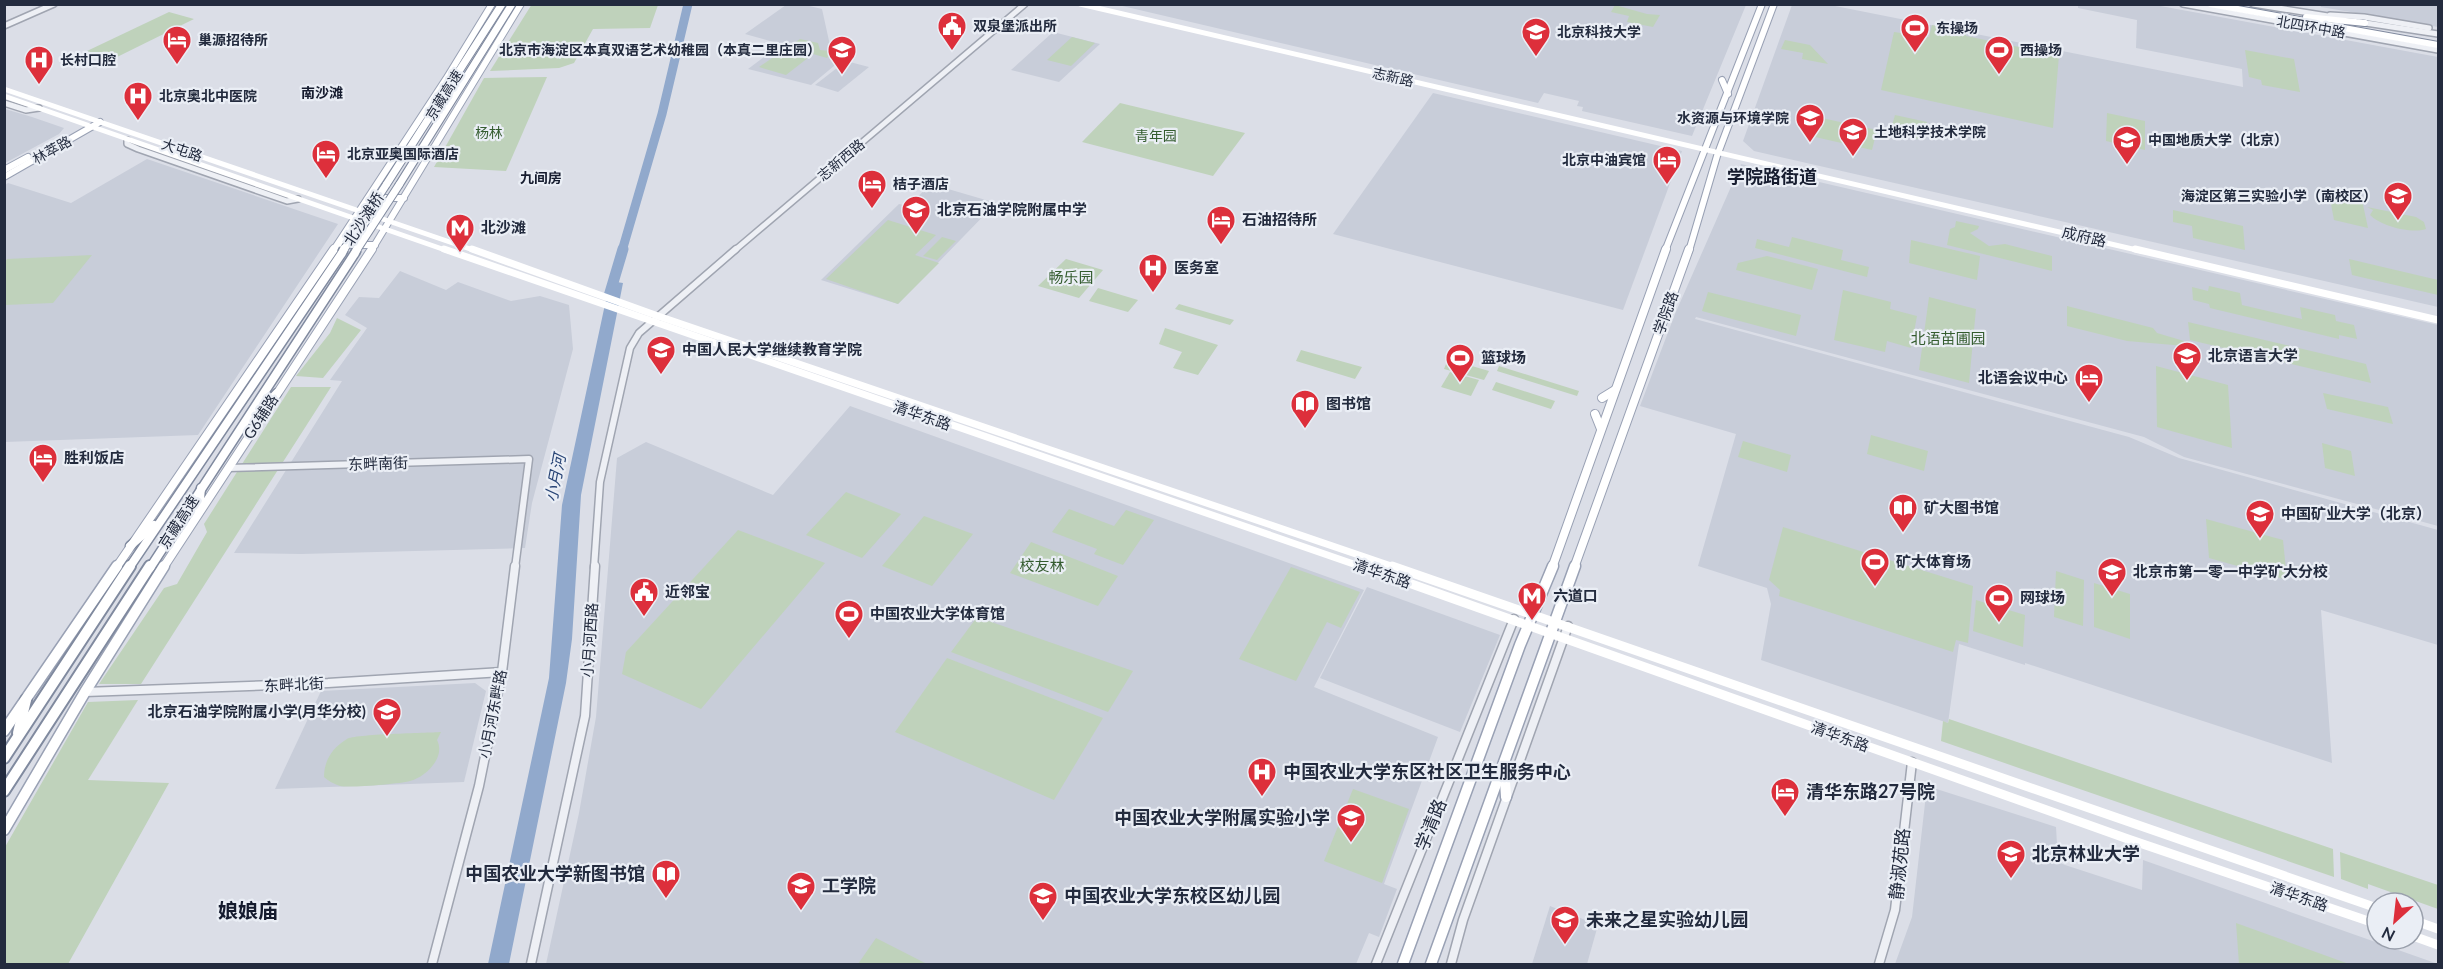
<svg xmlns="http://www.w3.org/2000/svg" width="2443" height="969" font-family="Lato,'Noto Sans SC',sans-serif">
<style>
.built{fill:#c8cdd9}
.green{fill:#bfd2bb}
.water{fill:#91a9cc}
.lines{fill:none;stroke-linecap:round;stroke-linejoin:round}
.river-far1{stroke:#91a9cc;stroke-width:9}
.river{stroke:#91a9cc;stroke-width:11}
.tertiary-far2-casing{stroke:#a0a5b1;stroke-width:8}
.tertiary-far1-casing{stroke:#a0a5b1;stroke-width:9}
.tertiary-casing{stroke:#a0a5b1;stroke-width:11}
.primary-far2-casing{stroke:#99a1b4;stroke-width:8}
.primary-far1-casing{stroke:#99a1b4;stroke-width:10}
.primary-casing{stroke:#99a1b4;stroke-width:13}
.trunk-casing{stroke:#808a9f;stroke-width:8}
.motorway-far2-casing{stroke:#808a9f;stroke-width:9}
.motorway-far1-casing{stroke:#808a9f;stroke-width:11}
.motorway-casing{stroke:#808a9f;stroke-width:14}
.tertiary-far2{stroke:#eef0f5;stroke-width:5}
.tertiary-far1{stroke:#eef0f5;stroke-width:6}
.tertiary{stroke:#eef0f5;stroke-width:8}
.secondary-far2{stroke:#fff;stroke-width:5}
.secondary-far1{stroke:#fff;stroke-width:7}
.secondary{stroke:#fff;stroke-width:9}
.primary-far2{stroke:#fff;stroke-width:6}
.primary-far1{stroke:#fff;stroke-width:8}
.primary{stroke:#fff;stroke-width:10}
.trunk{stroke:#fff;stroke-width:6}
.motorway-far2{stroke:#fff;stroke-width:7}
.motorway-far1{stroke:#fff;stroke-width:8}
.motorway{stroke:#fff;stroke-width:10}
.motorway-bridge-far1-casing{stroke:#808a9f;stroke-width:9;stroke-linecap:butt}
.motorway-bridge-casing{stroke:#808a9f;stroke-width:11;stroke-linecap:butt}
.motorway-bridge-far1{stroke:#fff;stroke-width:7}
.motorway-bridge{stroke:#fff;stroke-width:8}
.labels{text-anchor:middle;stroke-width:4.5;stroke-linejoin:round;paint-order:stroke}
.far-poi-label{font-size:14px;font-weight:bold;fill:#232b3e;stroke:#eaeef5;text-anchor:start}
.far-street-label{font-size:14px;fill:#232b3e;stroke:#eaeef5}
.far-neighbourhood-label{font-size:14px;font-weight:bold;fill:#161c2f;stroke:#eaeef5}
.far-park-label{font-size:14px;fill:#345c2f;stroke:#eaeef5}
.poi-label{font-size:15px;font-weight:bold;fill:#232b3e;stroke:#eaeef5;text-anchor:start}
.street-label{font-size:15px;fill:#232b3e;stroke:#eaeef5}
.park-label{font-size:15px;fill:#345c2f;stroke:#eaeef5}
.water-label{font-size:16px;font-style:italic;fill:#294576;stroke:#eaeef5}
.far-district-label{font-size:18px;font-weight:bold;fill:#161c2f;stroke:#eaeef5}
.near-poi-label{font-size:18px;font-weight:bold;fill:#232b3e;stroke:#eaeef5;text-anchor:start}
.near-street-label{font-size:18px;fill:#232b3e;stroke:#eaeef5}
.near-neighbourhood-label{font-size:20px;font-weight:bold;fill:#161c2f;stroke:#eaeef5}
</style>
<rect width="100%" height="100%" fill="#dbdee7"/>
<g class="built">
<path d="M 786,5 L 805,5 L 822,9 L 833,59 L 840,61 L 811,85 L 748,69 L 781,44 L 745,34 Z"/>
<path d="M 1118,5 L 1746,5 L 1692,136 L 1582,111 L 1583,107 L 1577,106 L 1579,101 L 1544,93 L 1538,103 Z"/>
<path d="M 1792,5 L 1830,5 L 2243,87 L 2242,69 L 2136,48 L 2137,20 L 2078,8 L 2078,5 L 2155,5 L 2438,57 L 2438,307 L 1754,151 L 1743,141 Z"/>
<path d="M 2320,5 L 2438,5 L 2438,27 L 2321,7 Z"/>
<path d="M 1053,32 L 1100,44 L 1059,82 L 1011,70 Z"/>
<path d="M 846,61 L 869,67 L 838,92 L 815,85 Z"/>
<path d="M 1433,93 L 1682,151 L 1623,310 L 1333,234 Z"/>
<path d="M 5,109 L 32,117 L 64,128 L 59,134 L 5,163 Z"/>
<path d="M 147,159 L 338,224 L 198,435 L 5,442 L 5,185 L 8,183 L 71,203 Z"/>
<path d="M 1741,164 L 2438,325 L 2438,526 L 2184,457 L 2144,437 L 1696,317 L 1695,319 L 2129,437 L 2179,458 L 2438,530 L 2438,645 L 2321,610 L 2332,763 L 2025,663 L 2025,665 L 1959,644 L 1948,723 L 1761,660 L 1771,604 L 1767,588 L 1698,566 L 1736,434 L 1640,406 L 1675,314 Z"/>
<path d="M 931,184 L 996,203 L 898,304 L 821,280 L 899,204 L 908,206 Z"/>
<path d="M 400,271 L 446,290 L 458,282 L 511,301 L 540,296 L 569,305 L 573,349 L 532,503 L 525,548 L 301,554 L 234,553 L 342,381 L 330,380 L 367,328 L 345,315 L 359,297 L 379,298 Z"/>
<path d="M 850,406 L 1364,590 L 1314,687 L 1438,737 L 1384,884 L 1397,889 L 1379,937 L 1369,933 L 1356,964 L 546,964 L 579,813 L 596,717 L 617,458 L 646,442 L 773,495 Z"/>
<path d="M 1367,587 L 1500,635 L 1460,732 L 1320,678 Z"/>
<path d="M 475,683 L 486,691 L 464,782 L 275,789 L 321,691 Z"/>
<path d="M 1927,786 L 2056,827 L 2058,862 L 2065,865 L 2142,890 L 2143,860 L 2438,964 L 1895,964 L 1912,917 Z"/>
<path d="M 1550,906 L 1598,925 L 1587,964 L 1532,964 Z"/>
</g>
<g class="green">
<path d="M 532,4 L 657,4 L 658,5 L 650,28 L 593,29 L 574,63 L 559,68 L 490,71 Z"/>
<path d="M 1615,5 L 1647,14 L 1660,15 L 1653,27 L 1627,22 L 1629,16 L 1611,12 Z"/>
<path d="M 169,12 L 194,19 L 113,59 L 87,51 Z"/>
<path d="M 1932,25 L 1966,32 L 1966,36 L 2059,55 L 2053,128 L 1881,90 L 1894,32 L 1929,37 Z"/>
<path d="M 1072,37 L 1095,43 L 1071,66 L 1047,60 Z"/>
<path d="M 800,39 L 818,43 L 820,50 L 831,51 L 831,54 L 827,58 L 813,54 L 786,75 L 759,67 Z"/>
<path d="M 1785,40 L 1810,45 L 1828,64 L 1802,59 L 1803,53 L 1781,49 Z"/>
<path d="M 2245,50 L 2294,59 L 2300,92 L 2262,85 L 2261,80 L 2249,77 Z"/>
<path d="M 547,77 L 506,171 L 434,167 L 484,78 Z"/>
<path d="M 1120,103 L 1245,133 L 1213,176 L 1082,142 Z"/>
<path d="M 2107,113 L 2145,121 L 2145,150 L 2106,141 Z"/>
<path d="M 1808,115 L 1877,130 L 1872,150 L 1802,134 Z"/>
<path d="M 1895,115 L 1927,122 L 1923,140 L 1890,132 Z"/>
<path d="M 2329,193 L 2362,200 L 2368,228 L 2334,220 Z"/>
<path d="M 2367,207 L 2416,217 L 2424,222 L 2426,229 C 2411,234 2381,226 2370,215 L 2373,210 Z"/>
<path d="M 2173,210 L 2243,226 L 2245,250 L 2193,238 L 2192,226 L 2173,222 Z"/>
<path d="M 888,220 L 936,235 L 915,255 L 939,263 L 898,304 L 826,279 Z"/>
<path d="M 1956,221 L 1979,226 L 1978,229 L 1970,233 L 1989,246 L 2005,244 L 2052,256 L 2052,271 L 1947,245 L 1950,229 L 1955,227 Z"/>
<path d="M 942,237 L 956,241 L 937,260 L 923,256 Z"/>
<path d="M 1792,237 L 1843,250 L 1841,260 L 1869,267 L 1867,277 L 1755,248 L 1757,239 L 1789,247 Z"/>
<path d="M 1911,240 L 1980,256 L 1977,280 L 1909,263 Z"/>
<path d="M 92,255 L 53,303 L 5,305 L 5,262 L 7,259 Z"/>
<path d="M 1767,256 L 1818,269 L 1812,290 L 1736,270 L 1738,263 Z"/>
<path d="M 1066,259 L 1103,270 L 1079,298 L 1038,286 Z"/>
<path d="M 2349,259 L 2438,280 L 2438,295 L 2352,275 Z"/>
<path d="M 2209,286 L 2240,293 L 2242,305 L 2302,319 L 2300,307 L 2335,315 L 2336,321 L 2354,325 L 2357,339 L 2339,335 L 2339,339 L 2210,308 L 2209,304 L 2193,300 L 2192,287 L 2208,291 Z"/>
<path d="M 1098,288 L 1138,300 L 1128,312 L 1089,301 Z"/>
<path d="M 1843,290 L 1891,302 L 1890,309 L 1917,316 L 1911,348 L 1887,341 L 1885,352 L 1834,340 Z"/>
<path d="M 1708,292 L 1801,315 L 1796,336 L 1702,311 Z"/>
<path d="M 1929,297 L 1976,309 L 1969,383 L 1919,370 Z"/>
<path d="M 1179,304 L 1234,320 L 1230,325 L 1175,309 Z"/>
<path d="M 2067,306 L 2153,328 L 2157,333 L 2184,341 L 2185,346 L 2127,341 L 2067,326 Z"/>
<path d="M 337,318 L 361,330 L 323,378 L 296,376 L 330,333 Z"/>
<path d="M 2188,322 L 2366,364 L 2371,383 L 2190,340 Z"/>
<path d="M 1165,328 L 1218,345 L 1198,375 L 1173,368 L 1182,352 L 1159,344 Z"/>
<path d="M 1301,350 L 1362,367 L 1355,379 L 1296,361 Z"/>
<path d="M 1448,359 L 1489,371 L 1484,380 L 1444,369 Z"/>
<path d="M 1499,366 L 1579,391 L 1577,396 L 1497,371 Z"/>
<path d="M 2156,366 L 2228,385 L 2232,448 L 2157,427 Z"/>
<path d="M 1450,372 L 1479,380 L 1471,396 L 1441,387 Z"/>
<path d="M 1496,382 L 1555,401 L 1551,409 L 1492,390 Z"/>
<path d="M 291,387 L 331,387 L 141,684 L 99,684 L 164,588 L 177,584 L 207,532 L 204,524 Z"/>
<path d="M 2323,393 L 2388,407 L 2393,424 L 2327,409 Z"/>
<path d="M 1871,435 L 1928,451 L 1924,471 L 1867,454 Z"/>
<path d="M 1743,441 L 1791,455 L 1787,472 L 1738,457 Z"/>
<path d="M 2322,443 L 2351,451 L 2355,476 L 2325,468 Z"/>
<path d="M 846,492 L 901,514 L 862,558 L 806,535 Z"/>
<path d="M 1069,509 L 1114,526 L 1126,510 L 1154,520 L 1123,565 L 1094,554 L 1097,549 L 1052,532 Z"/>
<path d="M 924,516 L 973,534 L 932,586 L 882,566 Z"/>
<path d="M 2206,519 L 2283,540 L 2287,580 L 2209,558 Z"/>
<path d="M 1783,527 L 1973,586 L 1968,643 L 1956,640 L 1953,652 L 1779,596 L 1780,590 L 1769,580 Z"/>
<path d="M 738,530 L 825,563 L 701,709 L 622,674 L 626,652 Z"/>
<path d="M 1031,542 L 1118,576 L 1098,606 L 1010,573 Z"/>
<path d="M 1291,567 L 1360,592 L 1341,628 L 1327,622 L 1296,681 L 1239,659 Z"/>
<path d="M 2056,571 L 2084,580 L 2083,626 L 2054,617 Z"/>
<path d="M 2094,583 L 2130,594 L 2130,639 L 2094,627 Z"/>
<path d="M 1976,600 L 2025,615 L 2023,647 L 1973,631 Z"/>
<path d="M 977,617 L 1133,671 L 1108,712 L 951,652 Z"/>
<path d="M 947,658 L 1103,718 L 1054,800 L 895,732 Z"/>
<path d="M 138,700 L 88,780 L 169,783 L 68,964 L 5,964 L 5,847 L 88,702 Z"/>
<path d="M 1949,719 L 2333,849 L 2334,877 L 1941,741 L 1943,721 L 1948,723 Z"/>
<path d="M 441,732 L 437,740 C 446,757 426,777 410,781 C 399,784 350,788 340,786 C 334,784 328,781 324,777 C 324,761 332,748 347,739 C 354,734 427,733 441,732 Z"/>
<path d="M 1353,789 L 1409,809 L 1382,883 L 1324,861 Z"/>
<path d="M 2340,852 L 2438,885 L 2438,909 L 2368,884 L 2368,889 L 2341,879 Z"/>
<path d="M 2236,923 L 2349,964 L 2239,964 Z"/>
<path d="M 876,938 L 927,964 L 858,964 Z"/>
</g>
<path class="water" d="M 610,281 L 623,283 L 581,495 L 572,639 L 566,683 L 509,964 L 488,964 L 549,678 L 562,505 Z"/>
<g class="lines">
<path class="river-far1" d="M 622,251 L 662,114 L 688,4"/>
<path class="river" d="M 609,296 L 623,249"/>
<g class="tertiary-far2-casing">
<g id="tertiary-far2">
<path d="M 2183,4 L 2438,50"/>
<path d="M 2253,4 L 2334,17"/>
<path d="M 2330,15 L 2364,17 L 2429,28"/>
<path d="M 2359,22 L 2438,34"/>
<path d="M 4,26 L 54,4"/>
<path d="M 4,103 L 26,110 L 39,108"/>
<path d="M 127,140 L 127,144 L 138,149 L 287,201 L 298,199"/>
<path d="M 734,251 L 1025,4"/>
</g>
</g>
<g class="tertiary-far1-casing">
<g id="tertiary-far1">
<path d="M 228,468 L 529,459 L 515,568"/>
<path d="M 594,568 L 600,482 L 630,348 L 639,333 L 736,249"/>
</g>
</g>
<g class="tertiary-casing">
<g id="tertiary">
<path d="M 85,692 L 328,683 L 502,672"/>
<path d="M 432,964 L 479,786 L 502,672 L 515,566"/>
<path d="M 531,964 L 585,716 L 595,566"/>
<path d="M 1376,964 L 1514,619"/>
<path d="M 1451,964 L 1463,920 L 1568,626"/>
<path d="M 1879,964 L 1895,910 L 1912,762"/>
</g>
</g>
<g class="primary-far2-casing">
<g id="primary-far2">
<path d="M 1722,80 L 1728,94"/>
<path d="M 4,170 L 28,157"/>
<path d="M 4,177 L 100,122"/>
<path d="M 372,198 L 404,198"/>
<path d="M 339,245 L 375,245"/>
<path d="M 333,251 L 446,79 L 492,4"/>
<path d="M 371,251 L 521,4"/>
<path d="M 1665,251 L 1762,4"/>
<path d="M 1689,251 L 1717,156 L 1774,4"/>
</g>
</g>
<g class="primary-far1-casing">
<g id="primary-far1">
<path d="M 1602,398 L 1615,390"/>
<path d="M 1595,414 L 1601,429"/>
<path d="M 116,568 L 334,249"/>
<path d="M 163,568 L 372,249"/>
<path d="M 1552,568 L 1666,249"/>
<path d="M 1574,568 L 1689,249"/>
</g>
</g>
<g class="primary-casing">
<g id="primary">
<path d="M 4,731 L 117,566"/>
<path d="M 1504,765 L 1506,797"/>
<path d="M 4,830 L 85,692 L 164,566"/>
<path d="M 1403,964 L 1520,645 L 1553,566"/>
<path d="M 1431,964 L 1575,566"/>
</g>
</g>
<g class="trunk-casing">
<g id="trunk">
<path d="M 2210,4 L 2438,45"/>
<path d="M 2306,17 L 2365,23"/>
</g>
</g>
<g class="motorway-far2-casing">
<g id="motorway-far2">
<path d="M 386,185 L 502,4"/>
<path d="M 399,185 L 512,4"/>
</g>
</g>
<g class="motorway-far1-casing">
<g id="motorway-far1">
<path d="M 251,420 L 277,393"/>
<path d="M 199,510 L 201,488"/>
<path d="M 130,546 L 154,525"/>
<path d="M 129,568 L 342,253"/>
<path d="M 150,568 L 355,253"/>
</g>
</g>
<g class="motorway-casing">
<g id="motorway">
<path d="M 18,733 L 26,700"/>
<path d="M 4,758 L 130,566"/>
<path d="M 4,791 L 150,566"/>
</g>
</g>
<use href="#tertiary-far2" class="tertiary-far2"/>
<use href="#tertiary-far1" class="tertiary-far1"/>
<use href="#tertiary" class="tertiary"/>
<g class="secondary-far2">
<path d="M 1080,4 L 2141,251"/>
<path d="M 4,89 L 476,251"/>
<path d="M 4,96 L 448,251"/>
</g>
<g class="secondary-far1">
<path d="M 444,249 L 1365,568"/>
<path d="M 472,249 L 658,316 L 1397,568"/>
<path d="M 2135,249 L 2438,320"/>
</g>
<g class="secondary">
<path d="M 1361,566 L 2128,839 L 2377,924"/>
<path d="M 1392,566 L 2377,908"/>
<path d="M 2413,920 L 2438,929"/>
<path d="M 2413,936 L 2438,945"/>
</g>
<use href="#primary-far2" class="primary-far2"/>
<use href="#primary-far1" class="primary-far1"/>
<use href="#primary" class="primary"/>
<use href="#trunk" class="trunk"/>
<use href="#motorway-far2" class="motorway-far2"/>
<use href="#motorway-far1" class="motorway-far1"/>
<use href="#motorway" class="motorway"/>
<g class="motorway-bridge-far1-casing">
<g id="motorway-bridge-far1">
<path d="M 343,251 L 386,185"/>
<path d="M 356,251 L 399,185"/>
</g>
</g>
<g class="motorway-bridge-casing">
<g id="motorway-bridge">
<path d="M 342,253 L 344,249"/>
<path d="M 355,253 L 357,249"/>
</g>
</g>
<use href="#motorway-bridge-far1" class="motorway-bridge-far1"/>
<use href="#motorway-bridge" class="motorway-bridge"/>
</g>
<defs>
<g id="civic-pin" transform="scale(1.5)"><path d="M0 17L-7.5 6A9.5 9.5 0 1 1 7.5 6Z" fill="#dd2f3b" stroke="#eaeef5"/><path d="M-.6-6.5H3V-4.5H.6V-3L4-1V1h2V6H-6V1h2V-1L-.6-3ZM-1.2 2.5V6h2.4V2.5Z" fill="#fff"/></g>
<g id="stadium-pin" transform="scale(1.5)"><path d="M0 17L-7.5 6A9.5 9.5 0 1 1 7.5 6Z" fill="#dd2f3b" stroke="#eaeef5"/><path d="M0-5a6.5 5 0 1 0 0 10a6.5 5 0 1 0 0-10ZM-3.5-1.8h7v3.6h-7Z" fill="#fff"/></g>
<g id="university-pin" transform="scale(1.5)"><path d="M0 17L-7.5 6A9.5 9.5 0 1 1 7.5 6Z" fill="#dd2f3b" stroke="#eaeef5"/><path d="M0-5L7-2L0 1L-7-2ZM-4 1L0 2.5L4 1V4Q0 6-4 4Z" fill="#fff"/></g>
<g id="hotel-pin" transform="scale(1.5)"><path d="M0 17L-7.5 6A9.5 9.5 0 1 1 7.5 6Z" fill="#dd2f3b" stroke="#eaeef5"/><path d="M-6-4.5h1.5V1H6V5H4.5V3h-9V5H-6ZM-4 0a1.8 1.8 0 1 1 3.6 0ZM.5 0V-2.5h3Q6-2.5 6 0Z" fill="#fff"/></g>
<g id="school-pin" transform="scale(1.5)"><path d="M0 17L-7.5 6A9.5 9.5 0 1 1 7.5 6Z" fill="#dd2f3b" stroke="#eaeef5"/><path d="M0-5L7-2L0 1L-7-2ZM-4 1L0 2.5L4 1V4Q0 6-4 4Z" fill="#fff"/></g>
<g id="hospital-pin" transform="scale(1.5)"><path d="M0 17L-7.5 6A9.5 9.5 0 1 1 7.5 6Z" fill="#dd2f3b" stroke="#eaeef5"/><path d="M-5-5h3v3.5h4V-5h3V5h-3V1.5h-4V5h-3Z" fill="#fff"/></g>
<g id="metro-pin" transform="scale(1.5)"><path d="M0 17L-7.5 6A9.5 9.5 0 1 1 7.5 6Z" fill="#dd2f3b" stroke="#eaeef5"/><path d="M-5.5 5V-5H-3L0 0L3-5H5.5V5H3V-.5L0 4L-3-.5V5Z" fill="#fff"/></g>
<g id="library-pin" transform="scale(1.5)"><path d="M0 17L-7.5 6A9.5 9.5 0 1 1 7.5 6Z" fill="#dd2f3b" stroke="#eaeef5"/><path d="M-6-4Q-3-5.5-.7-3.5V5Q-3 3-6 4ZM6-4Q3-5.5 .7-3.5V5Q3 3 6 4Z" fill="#fff"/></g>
</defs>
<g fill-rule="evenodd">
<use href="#civic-pin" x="952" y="26"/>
<use href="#stadium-pin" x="1915" y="28"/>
<use href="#university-pin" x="1536" y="32"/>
<use href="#hotel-pin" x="177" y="40"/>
<use href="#school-pin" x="842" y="50"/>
<use href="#stadium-pin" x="1999" y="50"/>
<use href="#hospital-pin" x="39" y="60"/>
<use href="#hospital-pin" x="138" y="96"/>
<use href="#school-pin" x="1810" y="118"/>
<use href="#university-pin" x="1853" y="132"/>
<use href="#university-pin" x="2127" y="140"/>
<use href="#hotel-pin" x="326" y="154"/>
<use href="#hotel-pin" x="1667" y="160"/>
<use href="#hotel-pin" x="872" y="184"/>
<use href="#school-pin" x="2398" y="196"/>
<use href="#school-pin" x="916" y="210"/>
<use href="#hotel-pin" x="1221" y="220"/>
<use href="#metro-pin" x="460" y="228"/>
<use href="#hospital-pin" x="1153" y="268"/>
<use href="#university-pin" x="661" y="350"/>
<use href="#university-pin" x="2187" y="356"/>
<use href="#stadium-pin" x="1460" y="358"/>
<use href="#hotel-pin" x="2089" y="378"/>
<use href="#library-pin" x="1305" y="404"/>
<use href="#hotel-pin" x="43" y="458"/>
<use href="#library-pin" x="1903" y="508"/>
<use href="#university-pin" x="2260" y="514"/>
<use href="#stadium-pin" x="1875" y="562"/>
<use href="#school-pin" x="2112" y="572"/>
<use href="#civic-pin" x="644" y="592"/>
<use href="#metro-pin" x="1532" y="596"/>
<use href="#stadium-pin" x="1999" y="598"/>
<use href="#stadium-pin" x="849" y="614"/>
<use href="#school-pin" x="387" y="712"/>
<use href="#hospital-pin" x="1262" y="772"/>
<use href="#hotel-pin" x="1785" y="792"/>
<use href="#school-pin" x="1351" y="818"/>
<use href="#university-pin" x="2011" y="854"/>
<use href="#library-pin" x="666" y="874"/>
<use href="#university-pin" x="801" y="886"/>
<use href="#school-pin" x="1043" y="896"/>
<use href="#school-pin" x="1565" y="920"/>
</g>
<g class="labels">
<g class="far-poi-label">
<text x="973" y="31">双泉堡派出所</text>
<text x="1936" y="33">东操场</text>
<text x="1557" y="37">北京科技大学</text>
<text x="198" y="45">巢源招待所</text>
<text x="821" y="55" text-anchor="end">北京市海淀区本真双语艺术幼稚园（本真二里庄园）</text>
<text x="2020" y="55">西操场</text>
<text x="60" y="65">长村口腔</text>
<text x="159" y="101">北京奥北中医院</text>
<text x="1789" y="123" text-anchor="end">水资源与环境学院</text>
<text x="1874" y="137">土地科学技术学院</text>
<text x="2148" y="145">中国地质大学（北京）</text>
<text x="347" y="159">北京亚奥国际酒店</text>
<text x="1646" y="165" text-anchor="end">北京中油宾馆</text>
<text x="893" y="189">桔子酒店</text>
<text x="2377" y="201" text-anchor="end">海淀区第三实验小学（南校区）</text>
</g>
<g class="far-street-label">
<text transform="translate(2311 27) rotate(10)" y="5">北四环中路</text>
<text transform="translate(1393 77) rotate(13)" y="5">志新路</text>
<text transform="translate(444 95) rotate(-58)" y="5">京藏高速</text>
<text transform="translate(52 150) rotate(-29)" y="5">林萃路</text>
<text transform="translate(182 150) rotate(19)" y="5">大屯路</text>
<text transform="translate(841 160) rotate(-40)" y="5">志新西路</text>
</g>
<g class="far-neighbourhood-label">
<text x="322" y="98">南沙滩</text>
<text x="541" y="183">九间房</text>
</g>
<g class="far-park-label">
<text x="489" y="138">杨林</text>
<text x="1156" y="141">青年园</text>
</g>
<g class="poi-label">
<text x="937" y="215">北京石油学院附属中学</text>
<text x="1242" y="225">石油招待所</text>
<text x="481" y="233">北沙滩</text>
<text x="1174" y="273">医务室</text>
<text x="682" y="355">中国人民大学继续教育学院</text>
<text x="2208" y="361">北京语言大学</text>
<text x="1481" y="363">篮球场</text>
<text x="2068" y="383" text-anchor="end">北语会议中心</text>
<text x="1326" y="409">图书馆</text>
<text x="64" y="463">胜利饭店</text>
<text x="1924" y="513">矿大图书馆</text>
<text x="2281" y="519">中国矿业大学（北京）</text>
<text x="1896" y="567">矿大体育场</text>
<text x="2133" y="577">北京市第一零一中学矿大分校</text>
<text x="665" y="597">近邻宝</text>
<text x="1553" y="601">六道口</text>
<text x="2020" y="603">网球场</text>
<text x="870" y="619">中国农业大学体育馆</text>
<text x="366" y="717" text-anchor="end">北京石油学院附属小学(月华分校)</text>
</g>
<g class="street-label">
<text transform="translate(364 219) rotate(-57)" y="5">北沙滩桥</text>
<text transform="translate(2084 237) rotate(13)" y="5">成府路</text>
<text transform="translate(1666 313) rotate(-70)" y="5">学院路</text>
<text transform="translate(922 416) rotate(19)" y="5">清华东路</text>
<text transform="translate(261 417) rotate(-57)" y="5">G6辅路</text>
<text transform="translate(378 464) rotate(-2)" y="5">东畔南街</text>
<text transform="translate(179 522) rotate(-57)" y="5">京藏高速</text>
<text transform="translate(1382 574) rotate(19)" y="5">清华东路</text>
<text transform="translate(590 640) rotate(-86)" y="5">小月河西路</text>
<text transform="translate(294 685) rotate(-3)" y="5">东畔北街</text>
<text transform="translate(493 714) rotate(-79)" y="5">小月河东畔路</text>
<text transform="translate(1840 737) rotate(20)" y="5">清华东路</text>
<text transform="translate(2299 897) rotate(19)" y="5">清华东路</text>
</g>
<g class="park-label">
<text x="1071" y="283">畅乐园</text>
<text x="1948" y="344">北语苗圃园</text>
<text x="1042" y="571">校友林</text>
</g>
<g class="water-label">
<text transform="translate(555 478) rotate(-79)" y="6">小月河</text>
</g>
<g class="far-district-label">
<text x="1772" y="183">学院路街道</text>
</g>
<g class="near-poi-label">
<text x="1283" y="778">中国农业大学东区社区卫生服务中心</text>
<text x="1806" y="798">清华东路27号院</text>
<text x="1330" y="824" text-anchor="end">中国农业大学附属实验小学</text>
<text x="2032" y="860">北京林业大学</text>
<text x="645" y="880" text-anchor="end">中国农业大学新图书馆</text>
<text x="822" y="892">工学院</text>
<text x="1064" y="902">中国农业大学东校区幼儿园</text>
<text x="1586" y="926">未来之星实验幼儿园</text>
</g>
<g class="near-street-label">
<text transform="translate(1431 825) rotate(-68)" y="6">学清路</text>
<text transform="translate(1900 864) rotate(-84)" y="6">静淑苑路</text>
</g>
<g class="near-neighbourhood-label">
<text x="248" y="918">娘娘庙</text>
</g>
</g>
<rect width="2443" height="969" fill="none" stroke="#232b3e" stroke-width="12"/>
<g transform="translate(2395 921) rotate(207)"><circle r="28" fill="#eaeef5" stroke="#9aa0ac" stroke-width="1.5"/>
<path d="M0-4.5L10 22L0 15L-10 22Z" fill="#dd2f3b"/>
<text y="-9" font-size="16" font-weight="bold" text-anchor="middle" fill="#232b3e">N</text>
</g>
</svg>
